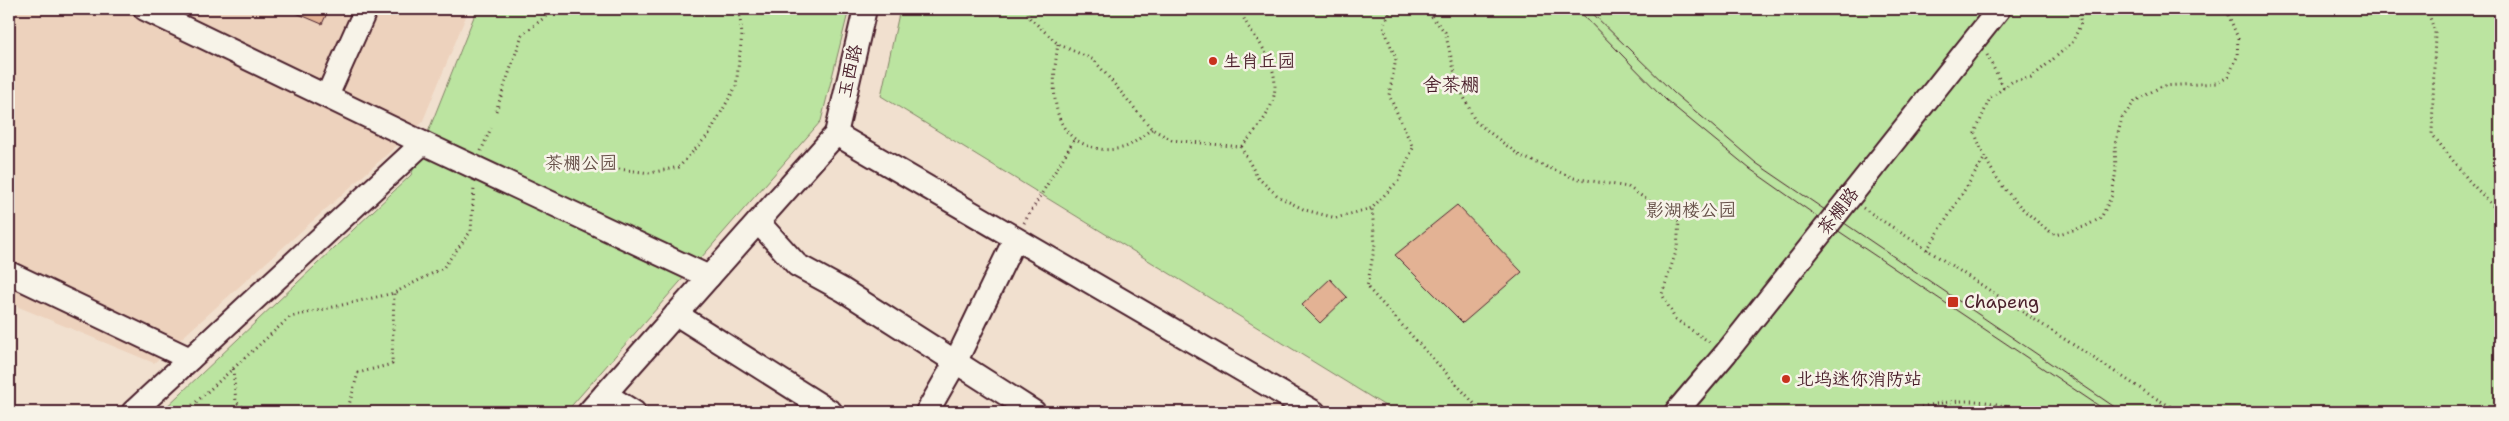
<svg xmlns="http://www.w3.org/2000/svg" width="2509" height="421" font-family="'Shantell Sans','LXGW WenKai TC',sans-serif">
<style>
.built{fill:#edd2bd}
.green{fill:#bbe4a0;stroke:#828266}
.building{fill:#e3b294;stroke:#4a1f2b}
.lines{fill:none;stroke-linecap:round;stroke-linejoin:round}
.minor-casing{stroke:#4a1f2b;stroke-width:26}
.path{stroke:#4a1f2b;stroke-width:3;stroke-dasharray:1 4;stroke-linecap:butt}
.minor{stroke:#f7f3e8;stroke-width:22}
.tram{stroke:#4a1f2b;stroke-width:1}
.poi-dot{fill:#c8321e;stroke:#f7f3e8;stroke-width:2}
.labels{text-anchor:middle;stroke-width:5;stroke-linejoin:round;paint-order:stroke}
.poi-label{font-size:18px;fill:#4a1f2b;stroke:#f7f3e8;text-anchor:start}
.street-label{font-size:18px;fill:#4a1f2b;stroke:#f7f3e8}
.park-label{font-size:18px;fill:#665048;stroke:#f7f3e8}
.neighbourhood-label{font-size:19px;fill:#4a1f2b;stroke:#f7f3e8}
</style>
<rect width="100%" height="100%" fill="#f1e0cf"/>
<filter id="ink" filterUnits="userSpaceOnUse"><feTurbulence type="fractalNoise" baseFrequency=".02" numOctaves="2"/><feDisplacementMap in="SourceGraphic" scale="10" xChannelSelector="R" yChannelSelector="G"/><feConvolveMatrix kernelMatrix="1 2 1 2 8 2 1 2 1" color-interpolation-filters="sRGB"/></filter>
<g filter="url(#ink)">
<path class="built" d="M 9,9 L 469,9 L 422,123 L 154,363 L 9,303 Z"/>
<g class="green">
<path d="M 477,9 L 849,9 L 821,121 L 566,412 L 161,412 L 411,175 Z"/>
<path d="M 900,9 L 2500,9 L 2500,412 L 1395,412 L 881,96 Z"/>
</g>
<g class="building">
<path d="M 287,9 L 329,9 L 322,24 Z"/>
<path d="M 1457,205 L 1522,272 L 1463,323 L 1395,255 Z"/>
<path d="M 1330,279 L 1347,297 L 1320,323 L 1302,305 Z"/>
</g>
<g class="lines">
<g class="minor-casing">
<g id="minor">
<path d="M 145,9 L 423,143"/>
<path d="M 327,96 L 366,9"/>
<path d="M 836,134 L 865,9"/>
<path d="M 758,222 L 797,265 L 843,290 L 1034,412"/>
<path d="M 9,273 L 190,359"/>
<path d="M 676,314 L 831,412"/>
<path d="M 605,394 L 634,412"/>
<path d="M 133,412 L 423,143 L 709,277"/>
<path d="M 589,412 L 836,134 L 1314,412"/>
<path d="M 927,412 L 955,363 L 1015,239"/>
<path d="M 1676,412 L 1726,353 L 1999,9"/>
</g>
</g>
<g class="path">
<path d="M 1025,9 L 1030,18 L 1058,44 L 1094,60 L 1152,129 L 1172,140 L 1241,147 L 1258,178 L 1279,197 L 1305,210 L 1336,218 L 1372,208"/>
<path d="M 1241,9 C 1243,21 1252,32 1259,42 C 1289,87 1273,113 1241,147"/>
<path d="M 1392,9 L 1383,26 L 1396,59 L 1389,95 L 1413,148 L 1398,181 L 1372,208 L 1375,244 L 1367,287 L 1482,412"/>
<path d="M 1425,9 L 1445,32 L 1457,82 L 1475,121 L 1520,156 L 1574,178 L 1628,187 L 1679,221 L 1677,249 L 1662,294 L 1675,319 L 1711,343"/>
<path d="M 2078,9 L 2081,23 L 2072,43 L 2031,78 L 2013,81 L 1990,98 L 1975,133 C 1990,177 2016,208 2055,235 L 2084,227 L 2101,218 L 2112,195 L 2116,170 L 2115,145 L 2122,118 L 2135,101 L 2162,86 L 2217,83 L 2228,77 L 2237,57 L 2238,38 L 2226,9"/>
<path d="M 2427,9 L 2435,32 L 2432,134 L 2470,182 L 2500,213"/>
<path d="M 1058,44 C 1053,77 1047,129 1084,144 C 1097,150 1108,151 1122,148 C 1132,146 1143,135 1152,129"/>
<path d="M 1987,55 L 2004,88"/>
<path d="M 496,111 L 522,35 L 555,9"/>
<path d="M 481,151 L 491,128"/>
<path d="M 619,169 L 650,173 L 679,167 L 709,134 L 736,86 L 742,35 L 739,9"/>
<path d="M 1863,208 L 2152,396 L 2180,412"/>
<path d="M 1024,223 L 1074,140"/>
<path d="M 1927,250 L 1984,159"/>
<path d="M 233,369 L 236,402 L 249,412"/>
<path d="M 185,412 L 290,317 L 394,293 L 443,268 L 471,231 L 474,188"/>
<path d="M 347,412 L 358,373 L 392,364 L 394,293"/>
<path d="M 1902,412 C 1938,402 1982,393 2017,412"/>
</g>
<use href="#minor" class="minor"/>
<g class="tram">
<path d="M 1577,9 L 1666,100 L 1750,169 L 1828,224 L 2108,412"/>
<path d="M 1588,9 L 1674,93 L 1756,163 L 2122,412"/>
</g>
</g>
</g>
<g class="poi-dot">
<circle cx="1213" cy="61" r="5"/>
<rect x="1947" y="296" width="12" height="12" rx="2.5"/>
<circle cx="1786" cy="379" r="5"/>
</g>
<g class="labels">
<g class="poi-label">
<text x="1223" y="67">生肖丘园</text>
<text x="1964" y="308">Chapeng</text>
<text x="1796" y="385">北坞迷你消防站</text>
</g>
<g class="street-label">
<text transform="translate(850 71) rotate(-77)" y="6">玉西路</text>
<text transform="translate(1838 211) rotate(-52)" y="6">茶棚路</text>
</g>
<g class="park-label">
<text x="581" y="169">茶棚公园</text>
<text x="1691" y="216">影湖楼公园</text>
</g>
<g class="neighbourhood-label">
<text x="1451" y="91">舍茶棚</text>
</g>
</g>
<rect width="2509" height="421" fill="none" stroke="#f7f3e8" stroke-width="30"/>
<rect x="15" y="15" width="2479" height="391" fill="none" stroke="#4a1f2b" stroke-width="2" filter="url(#ink)"/>
</svg>
